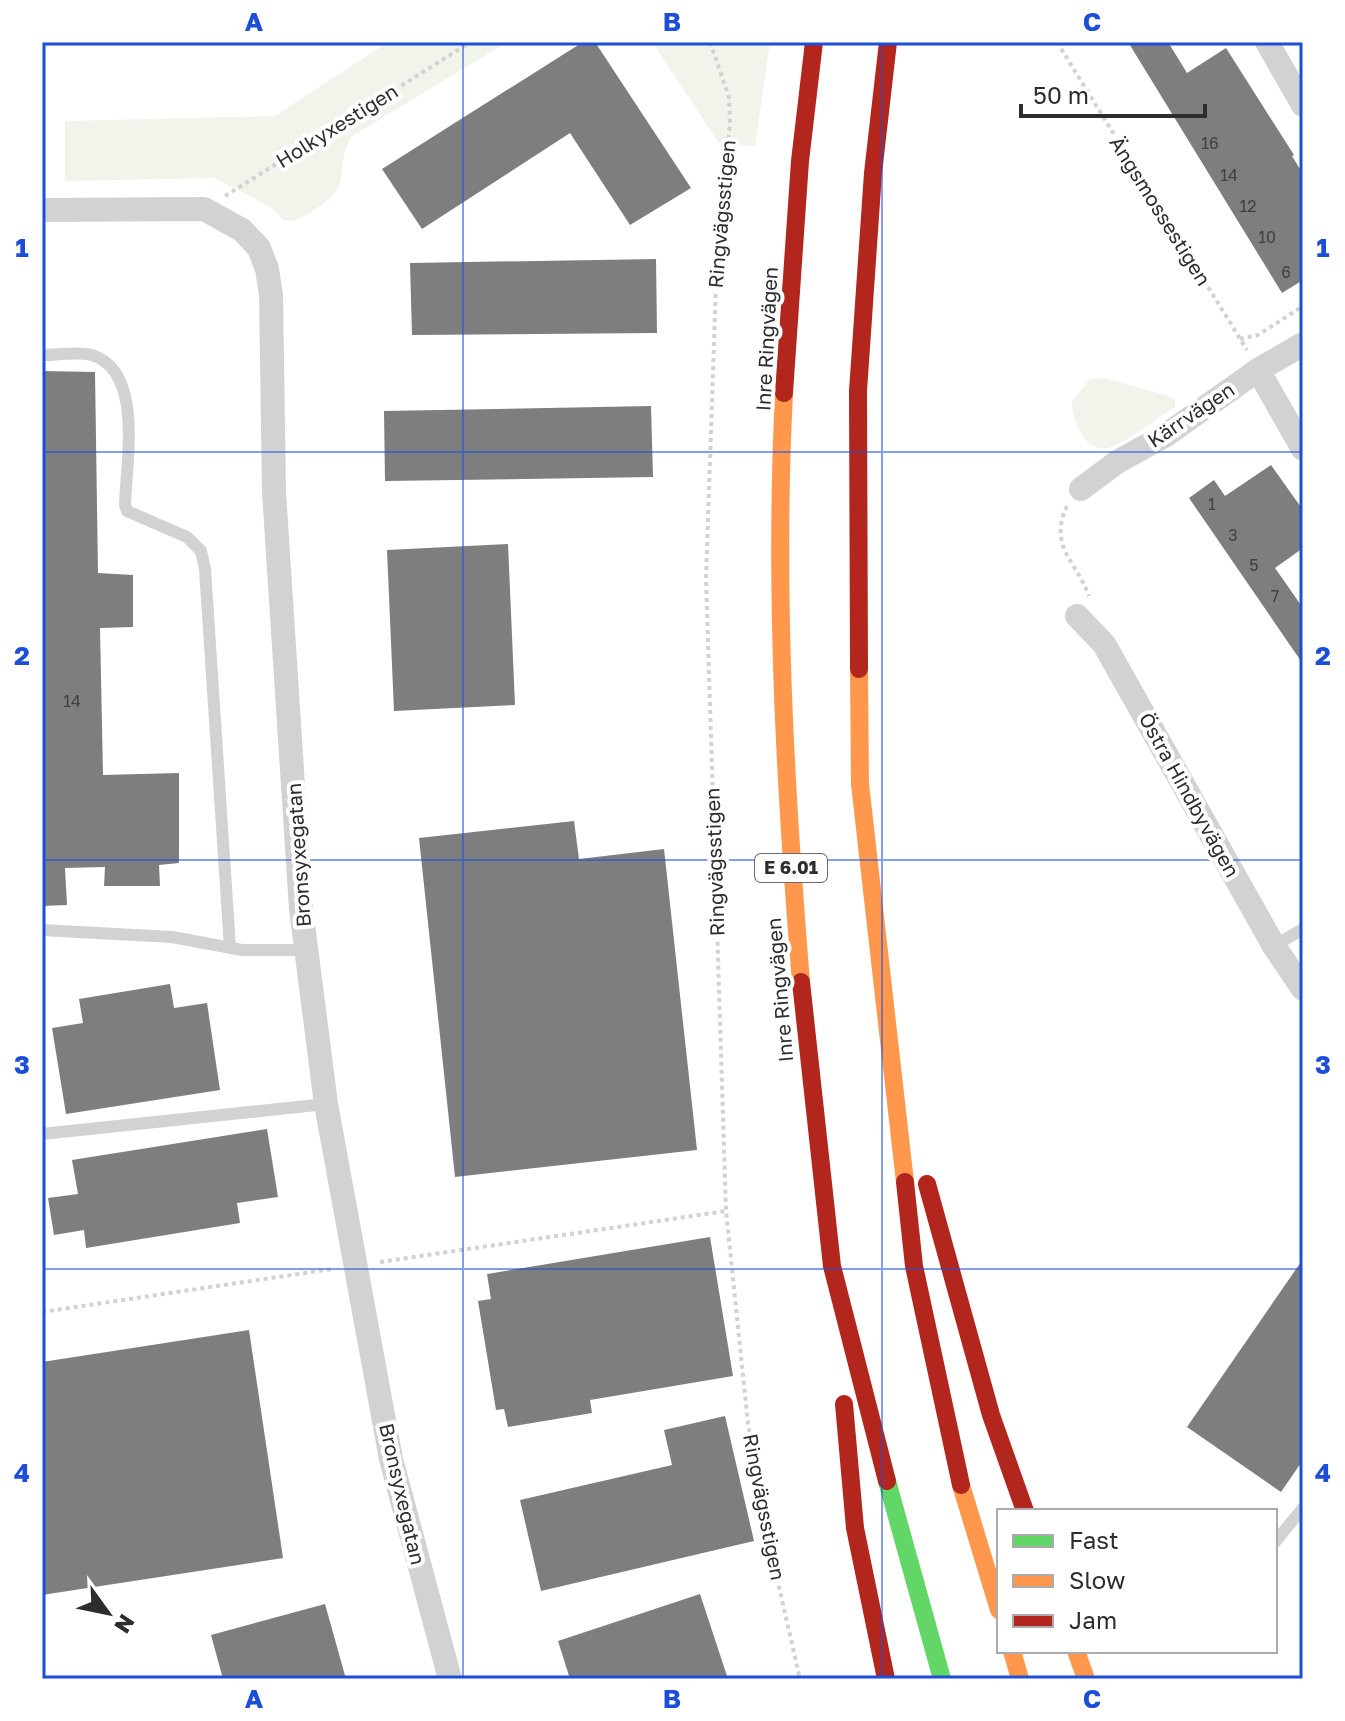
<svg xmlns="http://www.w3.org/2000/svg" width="1345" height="1721" font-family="'Golos Text',sans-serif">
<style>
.green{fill:#f0f4eb}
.building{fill:#7e7e7e}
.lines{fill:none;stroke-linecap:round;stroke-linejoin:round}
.path{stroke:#d2d2d2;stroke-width:4;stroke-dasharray:4 4;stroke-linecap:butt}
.lane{stroke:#d2d2d2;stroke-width:12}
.street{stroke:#d2d2d2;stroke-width:24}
.fast{stroke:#63d668;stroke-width:18}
.slow{stroke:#ff974d;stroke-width:18}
.jam{stroke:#b3261e;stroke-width:18}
.grid{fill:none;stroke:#1d4ed8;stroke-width:2;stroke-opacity:0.55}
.labels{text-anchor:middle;stroke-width:8;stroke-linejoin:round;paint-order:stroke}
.number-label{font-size:16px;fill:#414141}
.shield{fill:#fff;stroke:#6c6c6c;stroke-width:2}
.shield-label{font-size:18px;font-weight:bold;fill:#2d2d2d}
.street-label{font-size:20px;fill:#2d2d2d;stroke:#fff}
.neatline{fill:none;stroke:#1d4ed8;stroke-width:3}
.grid-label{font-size:26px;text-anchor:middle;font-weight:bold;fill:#1d4ed8}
</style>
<rect width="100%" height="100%" fill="#fff"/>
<g class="green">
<path d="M 388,42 L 507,42 L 351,137 C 341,158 344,162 340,182 C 336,200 310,212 296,221 L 283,220 L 271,207 L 214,178 L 65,181 L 65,121 L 275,116 Z"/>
<path d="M 652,42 L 770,42 L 755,146 L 719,143 Z"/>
<path d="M 1104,378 L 1169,396 L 1175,400 L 1175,407 C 1158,418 1128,441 1111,447 C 1085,456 1072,420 1072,401 L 1090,379 Z"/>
</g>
<g class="building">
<path d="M 583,42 L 595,42 L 691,188 L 630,225 L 570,133 L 422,229 L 382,169 Z"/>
<path d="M 1128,42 L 1168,42 L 1187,73 L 1226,48 L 1294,155 L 1292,156 L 1303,174 L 1303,280 L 1282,293 Z"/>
<path d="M 656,259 L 657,333 L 412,335 L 410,263 Z"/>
<path d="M 42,371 L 95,372 L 98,573 L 133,575 L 133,627 L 100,628 L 103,775 L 179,773 L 179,863 L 159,865 L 160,886 L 104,886 L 105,867 L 65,868 L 67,905 L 42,906 Z"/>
<path d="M 651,406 L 653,477 L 385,481 L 384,411 Z"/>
<path d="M 1271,465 L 1303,510 L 1303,548 L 1275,568 L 1303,608 L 1303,664 L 1189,498 L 1214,480 L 1225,496 Z"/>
<path d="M 508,544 L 515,705 L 394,711 L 387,550 Z"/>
<path d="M 574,821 L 579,859 L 664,849 L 697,1150 L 455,1177 L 419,838 Z"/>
<path d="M 170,984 L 174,1008 L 207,1003 L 220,1090 L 66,1114 L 52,1028 L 83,1023 L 79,999 Z"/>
<path d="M 267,1129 L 278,1197 L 237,1203 L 240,1223 L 86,1248 L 84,1230 L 54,1235 L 48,1198 L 78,1194 L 72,1160 Z"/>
<path d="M 710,1237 L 733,1376 L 590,1400 L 592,1413 L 508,1427 L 504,1409 L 496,1410 L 478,1301 L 491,1299 L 487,1274 Z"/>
<path d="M 1303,1259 L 1303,1460 L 1281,1492 L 1187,1427 Z"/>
<path d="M 249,1330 L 283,1558 L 42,1595 L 42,1362 Z"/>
<path d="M 725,1416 L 754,1541 L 541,1591 L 520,1500 L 672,1465 L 664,1430 Z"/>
<path d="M 700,1594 L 728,1679 L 570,1679 L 558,1641 Z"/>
<path d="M 325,1604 L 346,1679 L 223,1679 L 211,1635 Z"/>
</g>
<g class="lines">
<g class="path">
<path d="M 710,42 L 729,97 L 730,123 L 717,256 L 706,578 L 726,1211 L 748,1424 L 771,1552 L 800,1679"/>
<path d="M 1057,42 L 1247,350"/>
<path d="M 225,196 L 471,42"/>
<path d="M 1240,339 L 1258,335 L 1303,306"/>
<path d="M 1067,506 C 1048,547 1076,560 1089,596"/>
<path d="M 380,1262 L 726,1211"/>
<path d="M 42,1312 L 332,1269"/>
</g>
<g class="lane">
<path d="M 42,355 C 57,355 78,351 92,355 C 144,371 126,463 125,505 L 127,511 L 187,537 L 201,551 L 205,569 L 230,948"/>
<path d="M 42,930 L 172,937 L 242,950 L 307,950"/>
<path d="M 1274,946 L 1303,929"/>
<path d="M 42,1134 L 326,1104"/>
<path d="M 1275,1542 L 1303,1508"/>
</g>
<g class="street">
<path d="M 1267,42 L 1303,105"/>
<path d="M 42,210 L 204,209 L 242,230 L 259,248 L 267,269 L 271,295 L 274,492 L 301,909 L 326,1104 L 391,1459 L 450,1679"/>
<path d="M 1258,370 L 1303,449"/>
<path d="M 1081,489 L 1117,462 L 1166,435 L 1258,370 L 1303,344"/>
<path d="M 1077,616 L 1104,644 L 1274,946 L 1303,989"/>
</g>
<path class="fast" d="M 887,1481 L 942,1679"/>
<g class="slow">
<path d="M 784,393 C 774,589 785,786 801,982"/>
<path d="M 859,669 L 860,784 L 905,1182"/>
<path d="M 961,1485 L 999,1610"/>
<path d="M 1012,1651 L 1020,1679"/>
<path d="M 1076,1651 L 1086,1679"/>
</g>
<g class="jam">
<path d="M 784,393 L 800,161 L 814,42"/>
<path d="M 859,669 L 858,391 L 873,173 L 888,42"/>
<path d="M 801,982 L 832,1266 L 887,1481"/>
<path d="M 905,1182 L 914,1266 L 961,1485"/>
<path d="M 927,1184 L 991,1415 L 1025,1511"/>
<path d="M 844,1404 L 855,1528 L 886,1679"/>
</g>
</g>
<path class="grid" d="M 463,42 L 463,1679M 882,42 L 882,1679M 42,452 L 1303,452M 42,860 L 1303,860M 42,1269 L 1303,1269"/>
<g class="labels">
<g class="number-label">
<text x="1210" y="149">16</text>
<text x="1229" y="181">14</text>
<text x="1248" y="212">12</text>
<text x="1267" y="243">10</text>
<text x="1286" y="278">6</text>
<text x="1212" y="510">1</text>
<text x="1233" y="541">3</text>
<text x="1254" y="571">5</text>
<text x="1275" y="602">7</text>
<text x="72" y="707">14</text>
</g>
<rect class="shield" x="755" y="854" width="72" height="28" rx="6"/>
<g class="shield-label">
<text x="791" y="874">E 6.01</text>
</g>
<g class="street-label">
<text transform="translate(337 126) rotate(-32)" y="7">Holkyxestigen</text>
<text transform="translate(1160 211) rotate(58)" y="7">Ängsmossestigen</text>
<text transform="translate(722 214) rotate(-85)" y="7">Ringvägsstigen</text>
<text transform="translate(767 339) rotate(-87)" y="7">Inre Ringvägen</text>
<text transform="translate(1191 415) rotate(-34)" y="7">Kärrvägen</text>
<text transform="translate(1189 795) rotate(61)" y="7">Östra Hindbyvägen</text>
<text transform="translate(299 855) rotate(-94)" y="7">Bronsyxegatan</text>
<text transform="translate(715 862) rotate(-92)" y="7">Ringvägsstigen</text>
<text transform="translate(780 990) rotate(-95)" y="7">Inre Ringvägen</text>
<text transform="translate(402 1494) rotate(77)" y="7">Bronsyxegatan</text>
<text transform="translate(764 1507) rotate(79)" y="7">Ringvägsstigen</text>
</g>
</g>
<rect width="1345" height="1721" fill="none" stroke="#ffffff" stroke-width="88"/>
<rect x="997" y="1509" width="280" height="144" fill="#ffffff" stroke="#ababab" stroke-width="2"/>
<rect x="1013" y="1535" width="40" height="12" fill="#63d668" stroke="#ababab" stroke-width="2"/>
<text x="1069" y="1549" font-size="24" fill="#2d2d2d">Fast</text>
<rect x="1013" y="1575" width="40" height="12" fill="#ff974d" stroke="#ababab" stroke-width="2"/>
<text x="1069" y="1589" font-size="24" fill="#2d2d2d">Slow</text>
<rect x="1013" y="1615" width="40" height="12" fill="#b3261e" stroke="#ababab" stroke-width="2"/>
<text x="1069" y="1629" font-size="24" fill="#2d2d2d">Jam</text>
<g transform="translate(108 1613) rotate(123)" stroke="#ffffff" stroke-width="6" paint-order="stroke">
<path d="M0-6L14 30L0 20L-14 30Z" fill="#2d2d2d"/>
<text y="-12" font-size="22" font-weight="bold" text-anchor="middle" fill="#2d2d2d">N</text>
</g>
<path d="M1021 104v12h184v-12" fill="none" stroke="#2d2d2d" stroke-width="4"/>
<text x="1033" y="104" font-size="24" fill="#2d2d2d" stroke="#ffffff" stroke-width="6" paint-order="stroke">50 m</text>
<rect x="44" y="44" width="1257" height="1633" class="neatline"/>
<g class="grid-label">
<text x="254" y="31">A</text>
<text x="672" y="31">B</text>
<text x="1092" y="31">C</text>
<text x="22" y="257">1</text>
<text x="1323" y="257">1</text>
<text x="22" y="665">2</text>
<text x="1323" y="665">2</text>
<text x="22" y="1074">3</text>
<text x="1323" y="1074">3</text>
<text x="22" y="1482">4</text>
<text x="1323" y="1482">4</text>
<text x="254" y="1708">A</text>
<text x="672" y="1708">B</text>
<text x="1092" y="1708">C</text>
</g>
</svg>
